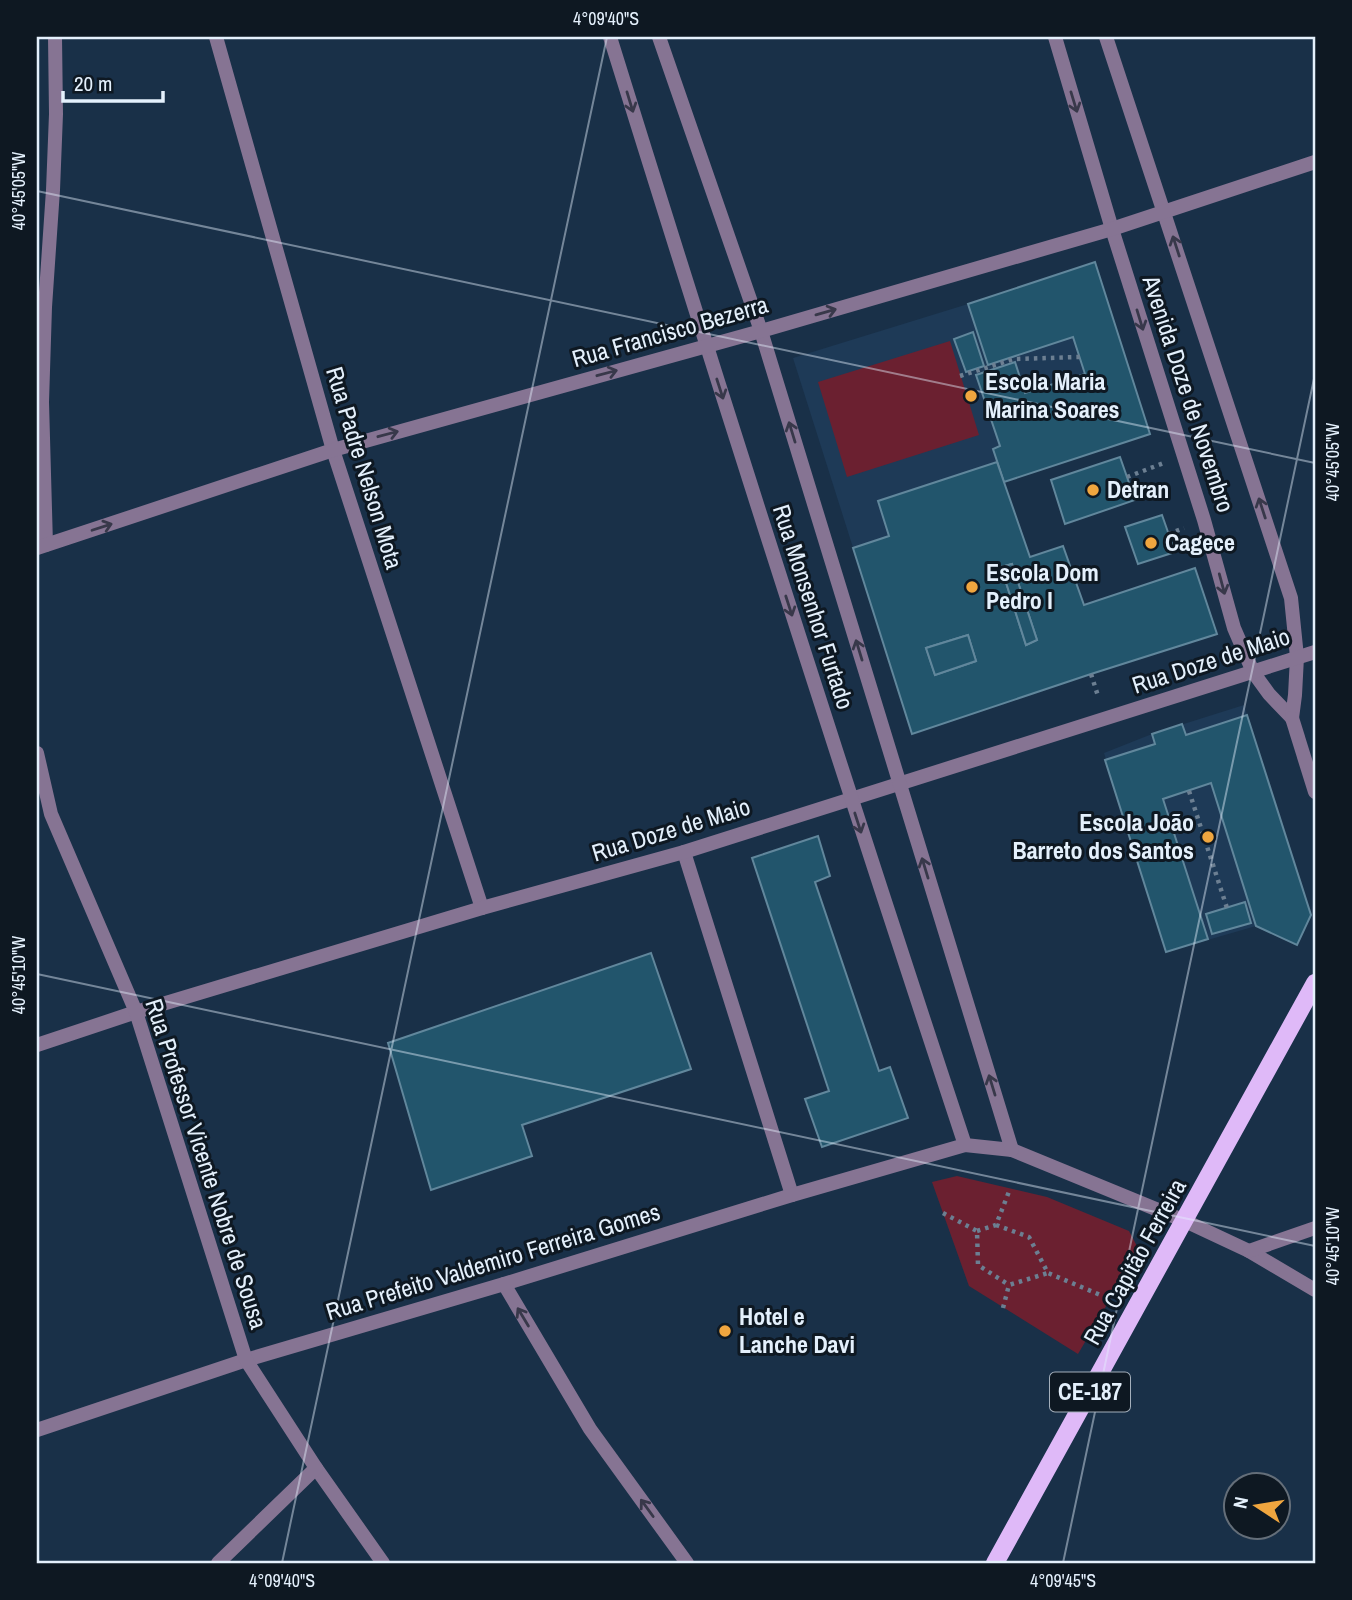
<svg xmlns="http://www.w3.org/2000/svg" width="1352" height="1600" font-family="'Archivo Narrow',sans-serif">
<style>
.built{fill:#1e3a57}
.green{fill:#6b2030}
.building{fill:#22556c;stroke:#61879c;stroke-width:2;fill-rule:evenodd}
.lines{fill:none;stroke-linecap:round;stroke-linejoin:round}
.path{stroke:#6c7f92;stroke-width:4.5;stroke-dasharray:3.5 5;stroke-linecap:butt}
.minor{stroke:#867493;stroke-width:14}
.tertiary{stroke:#867493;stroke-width:14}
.primary{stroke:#dfb9f8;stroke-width:18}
.oneway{stroke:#38384a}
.ticks{fill:none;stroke:#e4f0fc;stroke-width:2;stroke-opacity:0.45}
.poi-dot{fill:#f0a63f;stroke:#0e1822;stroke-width:2.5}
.labels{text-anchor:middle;stroke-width:6;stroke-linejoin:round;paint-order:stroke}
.shield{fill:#0e1822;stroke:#a4afbb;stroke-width:2}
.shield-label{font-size:23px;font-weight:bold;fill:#e4f0fc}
.street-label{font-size:24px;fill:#e4f0fc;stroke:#0e1822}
.poi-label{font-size:24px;font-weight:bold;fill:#e4f0fc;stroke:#0e1822;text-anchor:start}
.neatline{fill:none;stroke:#e4f0fc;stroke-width:2.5}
.ticks-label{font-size:18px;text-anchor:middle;fill:#e4f0fc}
</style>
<rect width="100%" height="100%" fill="#193048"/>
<g class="built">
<path d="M 1095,262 L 1150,434 L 1004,482 L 1030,557 L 1063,546 L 1084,605 L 1195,568 L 1217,634 L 1091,674 L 912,734 L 793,358 L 968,304 Z"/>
<path d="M 1244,705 L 1311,915 L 1297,945 L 1256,926 L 1166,952 L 1104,753 L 1152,734 Z"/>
</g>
<g class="green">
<path d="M 950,341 L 979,435 L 847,477 L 818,382 Z"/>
<path d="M 957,1176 L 1047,1197 L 1129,1231 L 1139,1250 L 1078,1354 L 969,1286 L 932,1182 Z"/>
</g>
<g class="building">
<path d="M 1095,262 L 1150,434 L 1004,482 L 993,449 L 1000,446 L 976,375 L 1015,362 L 1025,393 L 1085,374 L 1073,337 L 988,365 L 968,304 Z"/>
<path d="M 973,332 L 984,366 L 966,372 L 954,339 Z"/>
<path d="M 1120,457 L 1135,500 L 1065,524 L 1051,480 Z"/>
<path d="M 997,462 L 1030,557 L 1063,546 L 1084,605 L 1195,568 L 1217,634 L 1091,674 L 912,734 L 853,548 L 889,536 L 878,501 ZM 1012,564 L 1037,640 L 1026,645 L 1001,567 ZM 968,635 L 976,661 L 935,675 L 926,648 Z"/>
<path d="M 1162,515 L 1175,552 L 1138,564 L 1125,527 Z"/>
<path d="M 1012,564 L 1037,640 L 1026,645 L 1001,567 Z"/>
<path d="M 968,635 L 976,661 L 935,675 L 926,648 Z"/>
<path d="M 1247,715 L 1311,915 L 1297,945 L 1256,926 L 1211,783 L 1163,799 L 1208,939 L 1166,952 L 1105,760 L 1155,744 L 1152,734 L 1182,724 L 1186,735 Z"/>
<path d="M 818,836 L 830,876 L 815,882 L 879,1071 L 890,1067 L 908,1118 L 822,1147 L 805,1099 L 829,1091 L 752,858 Z"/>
<path d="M 1245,902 L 1251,923 L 1212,934 L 1206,914 Z"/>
<path d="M 651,953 L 691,1069 L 522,1125 L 532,1156 L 431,1190 L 388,1043 Z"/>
</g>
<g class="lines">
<g class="path">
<path d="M 960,376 L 1014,359 L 1080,357"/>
<path d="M 1127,477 L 1164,463"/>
<path d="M 1168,534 L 1184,528"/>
<path d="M 1091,674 L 1098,696"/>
<path d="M 1189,791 L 1227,908"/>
<path d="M 943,1213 L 977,1231 L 978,1265 L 1009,1285"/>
<path d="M 996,1225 L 1029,1237 L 1048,1273 L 1110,1299"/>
<path d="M 977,1231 L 996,1225 L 1010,1189"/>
<path d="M 1003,1308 L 1009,1285 L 1048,1273"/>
</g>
<g class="minor">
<path d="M 216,37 L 333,450 L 482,908"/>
<path d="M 1055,37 L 1112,229 L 1204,520 L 1234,628 L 1253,672 L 1269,694 L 1292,718"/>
<path d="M 1106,37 L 1291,598 L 1297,657 L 1295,695 L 1292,718"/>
<path d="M 46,545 L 42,402 L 45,307 L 53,190 L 56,114 L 55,37"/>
<path d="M 684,852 L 792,1195"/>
<path d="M 37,1045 L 136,1012 L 482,908 L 684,852 L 1315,652"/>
<path d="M 1185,1221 L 1249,1251 L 1315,1290"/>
<path d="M 504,1284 L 590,1429 L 687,1563"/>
<path d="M 37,1430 L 246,1360 L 504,1284 L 792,1195 L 965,1145"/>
<path d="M 316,1468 L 383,1563"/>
</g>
<g class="tertiary">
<path d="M 610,37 C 725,407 843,776 965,1145 L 1012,1150 L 1185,1221"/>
<path d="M 659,37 L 761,331 L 1012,1150"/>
<path d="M 37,548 L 333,450 L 761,331 L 1112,229 L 1315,162"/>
<path d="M 1292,718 L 1315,792"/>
<path d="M 37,753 L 51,814 L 136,1012 L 246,1360 L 316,1468 L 218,1563"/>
<path d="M 1249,1251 L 1315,1228"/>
</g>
<path class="primary" d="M 995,1563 L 1315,983"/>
</g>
<defs><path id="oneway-shaft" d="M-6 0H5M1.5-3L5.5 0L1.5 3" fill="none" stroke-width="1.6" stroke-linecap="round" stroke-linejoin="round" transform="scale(1.75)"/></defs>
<g class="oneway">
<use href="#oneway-shaft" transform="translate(630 102) rotate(73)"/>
<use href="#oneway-shaft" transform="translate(1074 102) rotate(73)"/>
<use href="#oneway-shaft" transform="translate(1176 246) rotate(-108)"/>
<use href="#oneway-shaft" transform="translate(826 312) rotate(-16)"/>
<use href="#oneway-shaft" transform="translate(1140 320) rotate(73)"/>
<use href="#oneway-shaft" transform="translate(607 373) rotate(-15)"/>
<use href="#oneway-shaft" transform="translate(720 389) rotate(72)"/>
<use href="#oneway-shaft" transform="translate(792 432) rotate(-107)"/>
<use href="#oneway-shaft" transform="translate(388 434) rotate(-15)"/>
<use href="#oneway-shaft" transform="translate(1262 508) rotate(-108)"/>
<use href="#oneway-shaft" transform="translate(102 527) rotate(-18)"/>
<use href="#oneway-shaft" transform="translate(1222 584) rotate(75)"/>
<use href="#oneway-shaft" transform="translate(789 606) rotate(72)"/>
<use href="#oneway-shaft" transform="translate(859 650) rotate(-107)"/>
<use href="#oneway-shaft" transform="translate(858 823) rotate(72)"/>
<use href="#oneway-shaft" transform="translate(925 868) rotate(-107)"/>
<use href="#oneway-shaft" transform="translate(992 1085) rotate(-107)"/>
<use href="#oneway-shaft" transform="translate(523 1317) rotate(-121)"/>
<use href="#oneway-shaft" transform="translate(647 1508) rotate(-126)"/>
</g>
<path class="ticks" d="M 37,191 L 1315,463M 37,974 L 1315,1246M 282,1563 L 607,37M 1063,1563 L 1315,374"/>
<g class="poi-dot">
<circle cx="971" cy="396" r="7"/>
<circle cx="1093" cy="490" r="7"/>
<circle cx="1151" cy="543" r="7"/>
<circle cx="972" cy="587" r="7"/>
<circle cx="1208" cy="837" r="7"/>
<circle cx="725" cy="1331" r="7"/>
</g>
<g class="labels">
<rect class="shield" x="1050" y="1372.5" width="80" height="39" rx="5"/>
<g class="shield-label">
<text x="1090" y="1400">CE-187</text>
</g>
<g class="street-label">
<text transform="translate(670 332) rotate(-16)" y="8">Rua Francisco Bezerra</text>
<text transform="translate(1188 394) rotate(72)" y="8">Avenida Doze de Novembro</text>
<text transform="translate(364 468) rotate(73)" y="8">Rua Padre Nelson Mota</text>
<text transform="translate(813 607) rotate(72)" y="8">Rua Monsenhor Furtado</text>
<text transform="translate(1211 661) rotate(-18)" y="8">Rua Doze de Maio</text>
<text transform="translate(671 830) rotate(-17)" y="8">Rua Doze de Maio</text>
<text transform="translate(206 1164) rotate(72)" y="8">Rua Professor Vicente Nobre de Sousa</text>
<text transform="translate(493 1262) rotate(-17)" y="8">Rua Prefeito Valdemiro Ferreira Gomes</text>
<text transform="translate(1135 1262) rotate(-61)" y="8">Rua Capitão Ferreira</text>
</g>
<g class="poi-label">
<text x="985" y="390">Escola Maria<tspan x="985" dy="28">Marina Soares</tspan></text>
<text x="1107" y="498">Detran</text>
<text x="1165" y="551">Cagece</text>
<text x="986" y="581">Escola Dom<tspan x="986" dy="28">Pedro I</tspan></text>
<text x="1194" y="831" text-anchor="end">Escola João<tspan x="1194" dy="28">Barreto dos Santos</tspan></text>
<text x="739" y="1325">Hotel e<tspan x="739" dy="28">Lanche Davi</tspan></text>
</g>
</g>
<rect width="1352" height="1600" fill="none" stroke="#0e1822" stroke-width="77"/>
<g transform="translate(1257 1506) rotate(282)"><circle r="33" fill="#0e1822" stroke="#646e79" stroke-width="2"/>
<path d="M0-5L12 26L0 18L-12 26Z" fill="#f0a63f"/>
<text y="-10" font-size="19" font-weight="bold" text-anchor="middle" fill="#e4f0fc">N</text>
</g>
<path d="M63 91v10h100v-10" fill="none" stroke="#e4f0fc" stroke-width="3.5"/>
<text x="74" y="91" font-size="21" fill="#e4f0fc" stroke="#0e1822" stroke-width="5" paint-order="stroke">20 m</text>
<rect x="38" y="38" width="1276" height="1524" class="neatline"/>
<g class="ticks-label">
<text x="606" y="25">4°09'40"S</text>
<text transform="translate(19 191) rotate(-90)" y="6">40°45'05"W</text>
<text transform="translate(1333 462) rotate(-90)" y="6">40°45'05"W</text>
<text transform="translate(19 975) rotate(-90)" y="6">40°45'10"W</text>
<text transform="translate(1333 1246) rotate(-90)" y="6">40°45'10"W</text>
<text x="282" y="1587">4°09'40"S</text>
<text x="1063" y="1587">4°09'45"S</text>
</g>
</svg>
